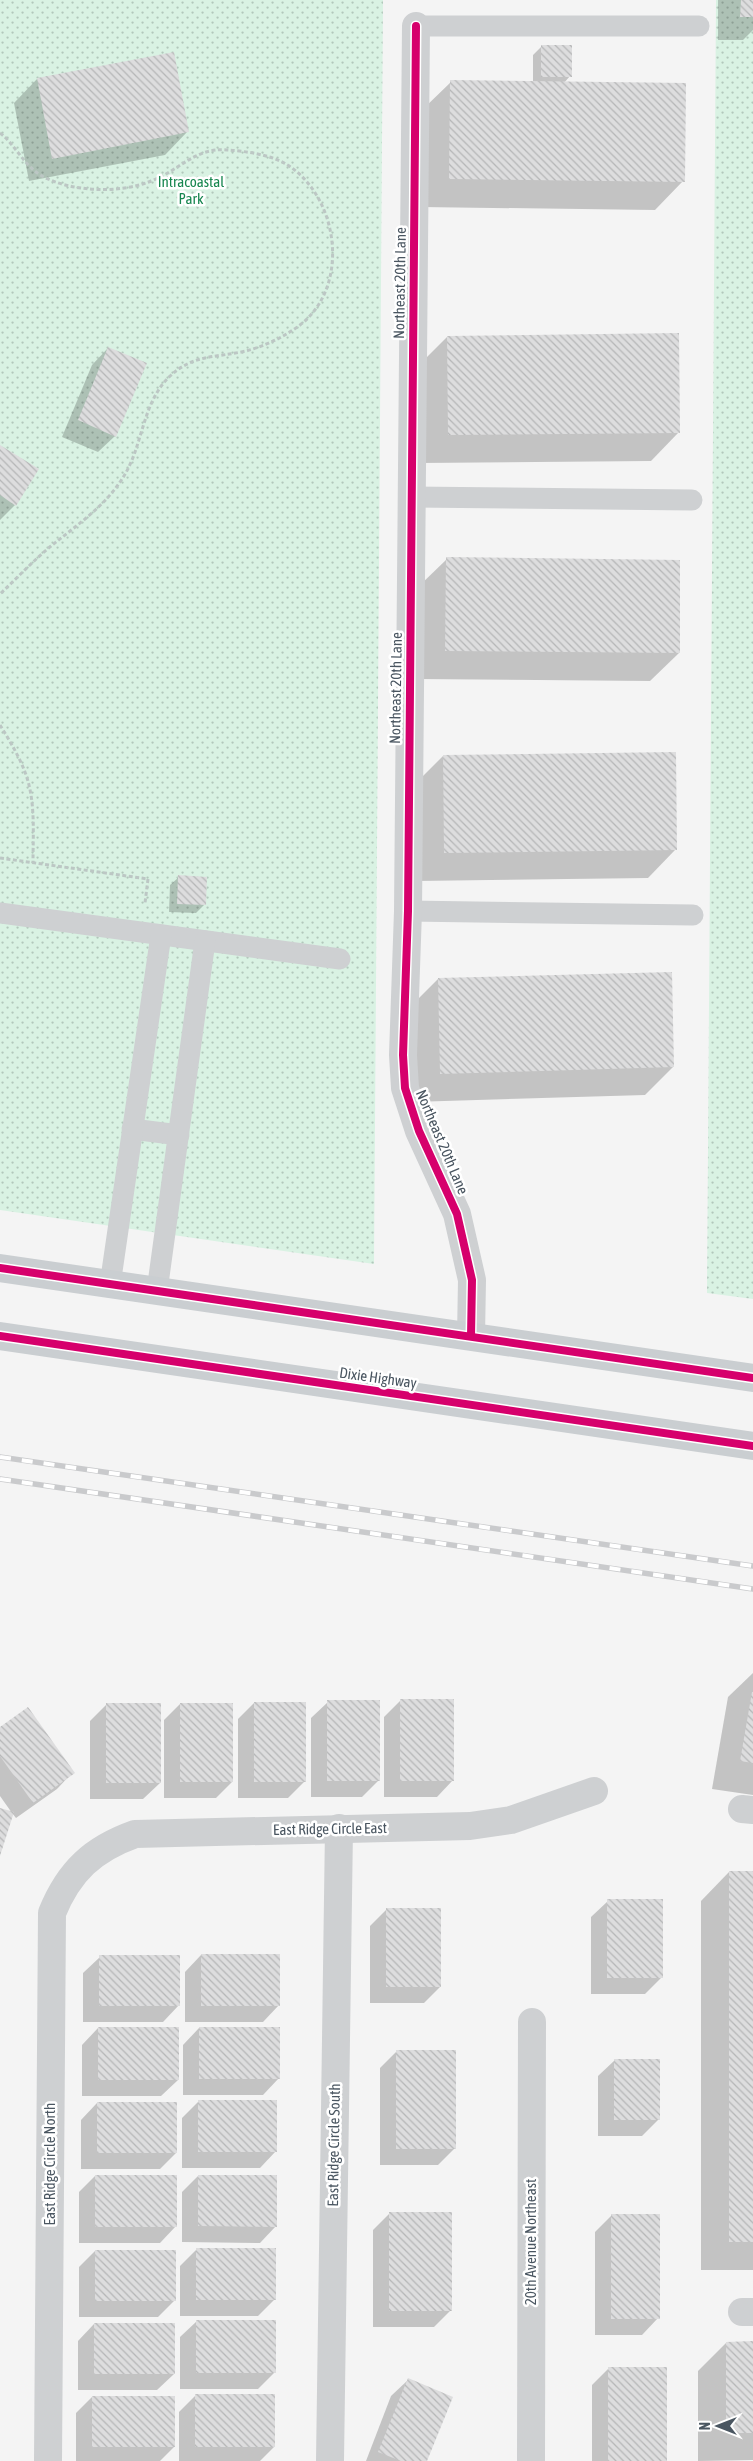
<svg xmlns="http://www.w3.org/2000/svg" width="753" height="2461" font-family="'Asap Condensed',sans-serif">
<style>
.park{fill:url(#park-dots)}
.shadow{fill:#0003}
.building{fill:url(#building-back-hatch)}
.lines{fill:none;stroke-linecap:round;stroke-linejoin:round}
.path{stroke:#bcc7c4;stroke-width:3;stroke-dasharray:4 2.5;stroke-linecap:butt}
.service{stroke:#ced0d2;stroke-width:21}
.minor{stroke:#ced0d2;stroke-width:28}
.primary{stroke:#caced1;stroke-width:28}
.rail-casing{stroke:#c9cacc;stroke-width:5.5}
.rail{stroke:#fff;stroke-width:4;stroke-dasharray:11;stroke-linecap:butt}
.cycleway-casing{stroke:#fff;stroke-width:11}
.cycleway{stroke:#d6006c;stroke-width:8}
.labels{text-anchor:middle;stroke-width:5;stroke-linejoin:round;paint-order:stroke}
.park-label{font-size:15px;fill:#17864f;stroke:#fff}
.street-label{font-size:15px;fill:#4a5661;stroke:#fff}
</style>
<defs>
<pattern id="park-dots" width="8" height="8" patternUnits="userSpaceOnUse" patternTransform="scale(1.25)"><rect width="8" height="8" fill="#d9f2e3"/><path d="M2 2h.1M6 6h.1" fill="none" stroke="#b2c7bb" stroke-width="1.8" stroke-linecap="round"/></pattern>
<pattern id="building-back-hatch" width="6" height="6" patternUnits="userSpaceOnUse" patternTransform="scale(1.25)"><rect width="6" height="6" fill="#ddddde"/><path d="M-1 5l2 2M0 0l6 6M5-1l2 2" fill="none" stroke="#b5b6b7"/></pattern>
</defs>
<rect width="100%" height="100%" fill="#f4f4f4"/>
<g class="park">
<path d="M 0,0 L 383,0 L 374,1264 L 0,1210 Z"/>
<path d="M 716,0 L 753,0 L 753,1299 L 707,1293 Z"/>
</g>
<g class="shadow">
<path d="M 718,0 L 753,0 L 753,30 L 743,40 L 718,40 Z"/>
<path d="M 542,46 L 570,76 L 564,83 L 683,181 L 655,210 L 421,207 L 422,110 L 451,82 L 533,83 L 533,55 Z"/>
<path d="M 173,53 L 188,131 L 165,155 L 29,181 L 14,103 L 37,79 Z"/>
<path d="M 447,337 L 679,432 L 651,461 L 420,463 L 419,365 Z"/>
<path d="M 108,348 L 115,436 L 98,452 L 62,437 L 92,365 Z"/>
<path d="M 0,446 L 15,505 L 0,520 Z"/>
<path d="M 447,559 L 679,653 L 650,681 L 417,679 L 418,587 Z"/>
<path d="M 443,756 L 676,849 L 648,878 L 416,881 L 415,784 Z"/>
<path d="M 179,877 L 205,904 L 196,913 L 169,912 L 170,885 Z"/>
<path d="M 438,979 L 673,1067 L 645,1095 L 412,1102 L 410,1007 Z"/>
<path d="M 753,1673 L 753,1795 L 712,1789 L 728,1697 Z"/>
<path d="M 401,1700 L 453,1780 L 437,1797 L 384,1797 L 384,1717 Z"/>
<path d="M 328,1702 L 379,1780 L 362,1797 L 311,1797 L 311,1718 Z"/>
<path d="M 254,1703 L 305,1781 L 288,1798 L 238,1798 L 238,1719 Z"/>
<path d="M 107,1704 L 160,1783 L 143,1799 L 90,1799 L 90,1721 Z"/>
<path d="M 180,1704 L 232,1782 L 216,1798 L 164,1798 L 164,1720 Z"/>
<path d="M 0,1728 L 73,1772 L 57,1789 L 16,1818 L 12,1813 L 0,1854 L 0,1809 L 12,1813 L 0,1796 Z"/>
<path d="M 729,1872 L 753,1872 L 753,2270 L 701,2270 L 701,1901 Z"/>
<path d="M 608,1901 L 661,1978 L 645,1994 L 591,1994 L 591,1917 Z"/>
<path d="M 387,1909 L 440,1987 L 424,2003 L 370,2003 L 370,1926 Z"/>
<path d="M 201,1955 L 279,2005 L 263,2022 L 185,2022 L 185,1972 Z"/>
<path d="M 100,1957 L 179,2005 L 163,2022 L 83,2022 L 83,1973 Z"/>
<path d="M 98,2028 L 178,2080 L 161,2096 L 82,2096 L 82,2045 Z"/>
<path d="M 199,2028 L 279,2078 L 263,2095 L 183,2095 L 183,2045 Z"/>
<path d="M 397,2051 L 454,2149 L 438,2165 L 380,2165 L 380,2068 Z"/>
<path d="M 615,2060 L 658,2120 L 642,2136 L 598,2136 L 598,2076 Z"/>
<path d="M 198,2102 L 276,2151 L 260,2168 L 182,2168 L 182,2118 Z"/>
<path d="M 97,2103 L 176,2153 L 160,2169 L 81,2169 L 81,2120 Z"/>
<path d="M 95,2176 L 176,2226 L 160,2243 L 79,2243 L 79,2192 Z"/>
<path d="M 198,2176 L 276,2226 L 260,2243 L 182,2242 L 182,2192 Z"/>
<path d="M 390,2213 L 450,2311 L 434,2327 L 373,2327 L 373,2230 Z"/>
<path d="M 612,2215 L 658,2318 L 642,2335 L 595,2335 L 595,2232 Z"/>
<path d="M 197,2249 L 275,2299 L 258,2316 L 180,2316 L 180,2266 Z"/>
<path d="M 95,2251 L 175,2300 L 158,2317 L 79,2317 L 79,2267 Z"/>
<path d="M 197,2321 L 275,2372 L 258,2389 L 180,2389 L 180,2337 Z"/>
<path d="M 94,2324 L 174,2374 L 157,2390 L 78,2390 L 78,2341 Z"/>
<path d="M 726,2343 L 753,2343 L 753,2460 L 698,2461 L 698,2371 Z"/>
<path d="M 609,2368 L 665,2461 L 592,2461 L 592,2385 Z"/>
<path d="M 408,2380 L 426,2461 L 366,2461 L 391,2396 Z"/>
<path d="M 195,2396 L 274,2447 L 260,2461 L 179,2461 L 179,2412 Z"/>
<path d="M 92,2397 L 174,2447 L 160,2461 L 76,2461 L 76,2413 Z"/>
</g>
<g class="building">
<path d="M 741,0 L 753,0 L 753,17 L 740,17 Z"/>
<rect x="541" y="45" width="31" height="32"/>
<path d="M 174,52 L 189,132 L 52,159 L 37,78 Z"/>
<path d="M 450,80 L 686,83 L 685,182 L 449,179 Z"/>
<path d="M 679,333 L 680,433 L 448,435 L 447,336 Z"/>
<path d="M 108,347 L 147,363 L 116,437 L 78,420 Z"/>
<path d="M 0,445 L 39,469 L 16,506 L 0,495 Z"/>
<path d="M 446,557 L 680,560 L 680,653 L 445,651 Z"/>
<path d="M 676,752 L 677,850 L 444,853 L 443,755 Z"/>
<path d="M 178,875 L 207,877 L 206,905 L 177,904 Z"/>
<path d="M 672,972 L 674,1067 L 440,1074 L 438,978 Z"/>
<path d="M 752,1692 L 753,1692 L 753,1763 L 740,1761 Z"/>
<rect x="400" y="1699" width="54" height="82"/>
<rect x="327" y="1700" width="53" height="81"/>
<rect x="254" y="1702" width="52" height="80"/>
<rect x="106" y="1703" width="55" height="80"/>
<rect x="180" y="1703" width="53" height="79"/>
<path d="M 28,1707 L 75,1773 L 33,1803 L 0,1756 L 0,1727 Z"/>
<path d="M 0,1808 L 14,1812 L 0,1856 Z"/>
<rect x="729" y="1871" width="24" height="371"/>
<rect x="607" y="1899" width="56" height="79"/>
<rect x="386" y="1908" width="55" height="79"/>
<rect x="201" y="1954" width="79" height="52"/>
<rect x="99" y="1955" width="81" height="51"/>
<rect x="98" y="2027" width="81" height="53"/>
<rect x="199" y="2027" width="81" height="52"/>
<rect x="396" y="2050" width="60" height="99"/>
<rect x="614" y="2059" width="46" height="61"/>
<rect x="198" y="2100" width="79" height="52"/>
<rect x="97" y="2102" width="80" height="51"/>
<rect x="95" y="2175" width="82" height="52"/>
<path d="M 198,2175 L 277,2175 L 277,2227 L 198,2226 Z"/>
<rect x="389" y="2212" width="63" height="99"/>
<rect x="611" y="2214" width="49" height="105"/>
<rect x="196" y="2248" width="80" height="52"/>
<rect x="95" y="2250" width="81" height="51"/>
<rect x="196" y="2320" width="80" height="53"/>
<rect x="94" y="2323" width="81" height="51"/>
<path d="M 753,2341 L 753,2433 L 726,2433 L 726,2342 Z"/>
<rect x="608" y="2367" width="59" height="94"/>
<path d="M 408,2378 L 453,2397 L 427,2461 L 401,2461 L 378,2452 Z"/>
<rect x="195" y="2394" width="80" height="53"/>
<rect x="92" y="2396" width="83" height="51"/>
</g>
<g class="lines">
<g class="path">
<path d="M 0,133 C 15,144 23,165 42,176 C 71,192 120,194 151,181 C 179,171 195,147 227,150 C 245,151 271,155 286,164 C 339,196 351,286 300,325 C 284,337 265,346 246,351 C 215,358 192,354 168,378 C 141,406 143,448 122,479 C 105,506 76,526 51,546 C 33,561 17,578 0,594"/>
<path d="M 0,725 C 11,743 24,764 29,785 C 35,810 33,837 33,863"/>
<path d="M 0,858 L 148,879 L 145,903"/>
</g>
<g class="service">
<path d="M 416,26 L 699,26"/>
<path d="M 412,497 L 692,500"/>
<path d="M 408,911 L 693,915"/>
<path d="M 0,913 L 340,959"/>
<path d="M 132,1129 L 179,1135"/>
<path d="M 110,1285 L 161,935"/>
<path d="M 157,1291 L 205,941"/>
</g>
<g class="minor">
<path d="M 416,26 L 408,911 L 403,1055 L 405,1088 L 419,1131 L 457,1214 L 472,1280 L 471,1336"/>
<path d="M 742,1809 L 753,1810"/>
<path d="M 742,2312 L 753,2312"/>
<path d="M 48,2461 L 52,1913 C 69,1871 93,1849 135,1834 L 470,1826 L 511,1820 L 594,1791"/>
<path d="M 330,2461 L 339,1828"/>
<path d="M 531,2461 L 532,2022"/>
</g>
<g class="primary">
<path d="M 0,1268 L 753,1378"/>
<path d="M 0,1336 L 753,1446"/>
</g>
<g class="rail-casing">
<g id="rail">
<path d="M 0,1457 L 753,1566"/>
<path d="M 0,1479 L 753,1589"/>
</g>
</g>
<use href="#rail" class="rail"/>
<g class="cycleway-casing">
<g id="cycleway">
<path d="M 416,26 L 408,911 L 403,1055 L 405,1088 L 419,1131 L 457,1214 L 472,1280 L 471,1336"/>
<path d="M 0,1268 L 753,1378"/>
<path d="M 0,1336 L 753,1446"/>
</g>
</g>
<use href="#cycleway" class="cycleway"/>
</g>
<g class="labels">
<g class="park-label">
<text x="191" y="187">Intracoastal<tspan x="191" dy="17">Park</tspan></text>
</g>
<g class="street-label">
<text transform="translate(400 283) rotate(-89)" y="5">Northeast 20th Lane</text>
<text transform="translate(396 688) rotate(-89)" y="5">Northeast 20th Lane</text>
<text transform="translate(442 1142) rotate(67)" y="5">Northeast 20th Lane</text>
<text transform="translate(378 1378) rotate(8)" y="5">Dixie Highway</text>
<text transform="translate(330 1829) rotate(-1)" y="5">East Ridge Circle East</text>
<text transform="translate(334 2145) rotate(-89)" y="5">East Ridge Circle South</text>
<text transform="translate(50 2164) rotate(-90)" y="5">East Ridge Circle North</text>
<text transform="translate(531 2242) rotate(-90)" y="5">20th Avenue Northeast</text>
</g>
</g>
<g transform="translate(718 2426) rotate(270)" stroke="#ffffff" stroke-width="4" paint-order="stroke">
<path d="M0-4L9 19L0 12L-9 19Z" fill="#4a5661"/>
<text y="-8" font-size="14" font-weight="bold" text-anchor="middle" fill="#4a5661">N</text>
</g>
</svg>
